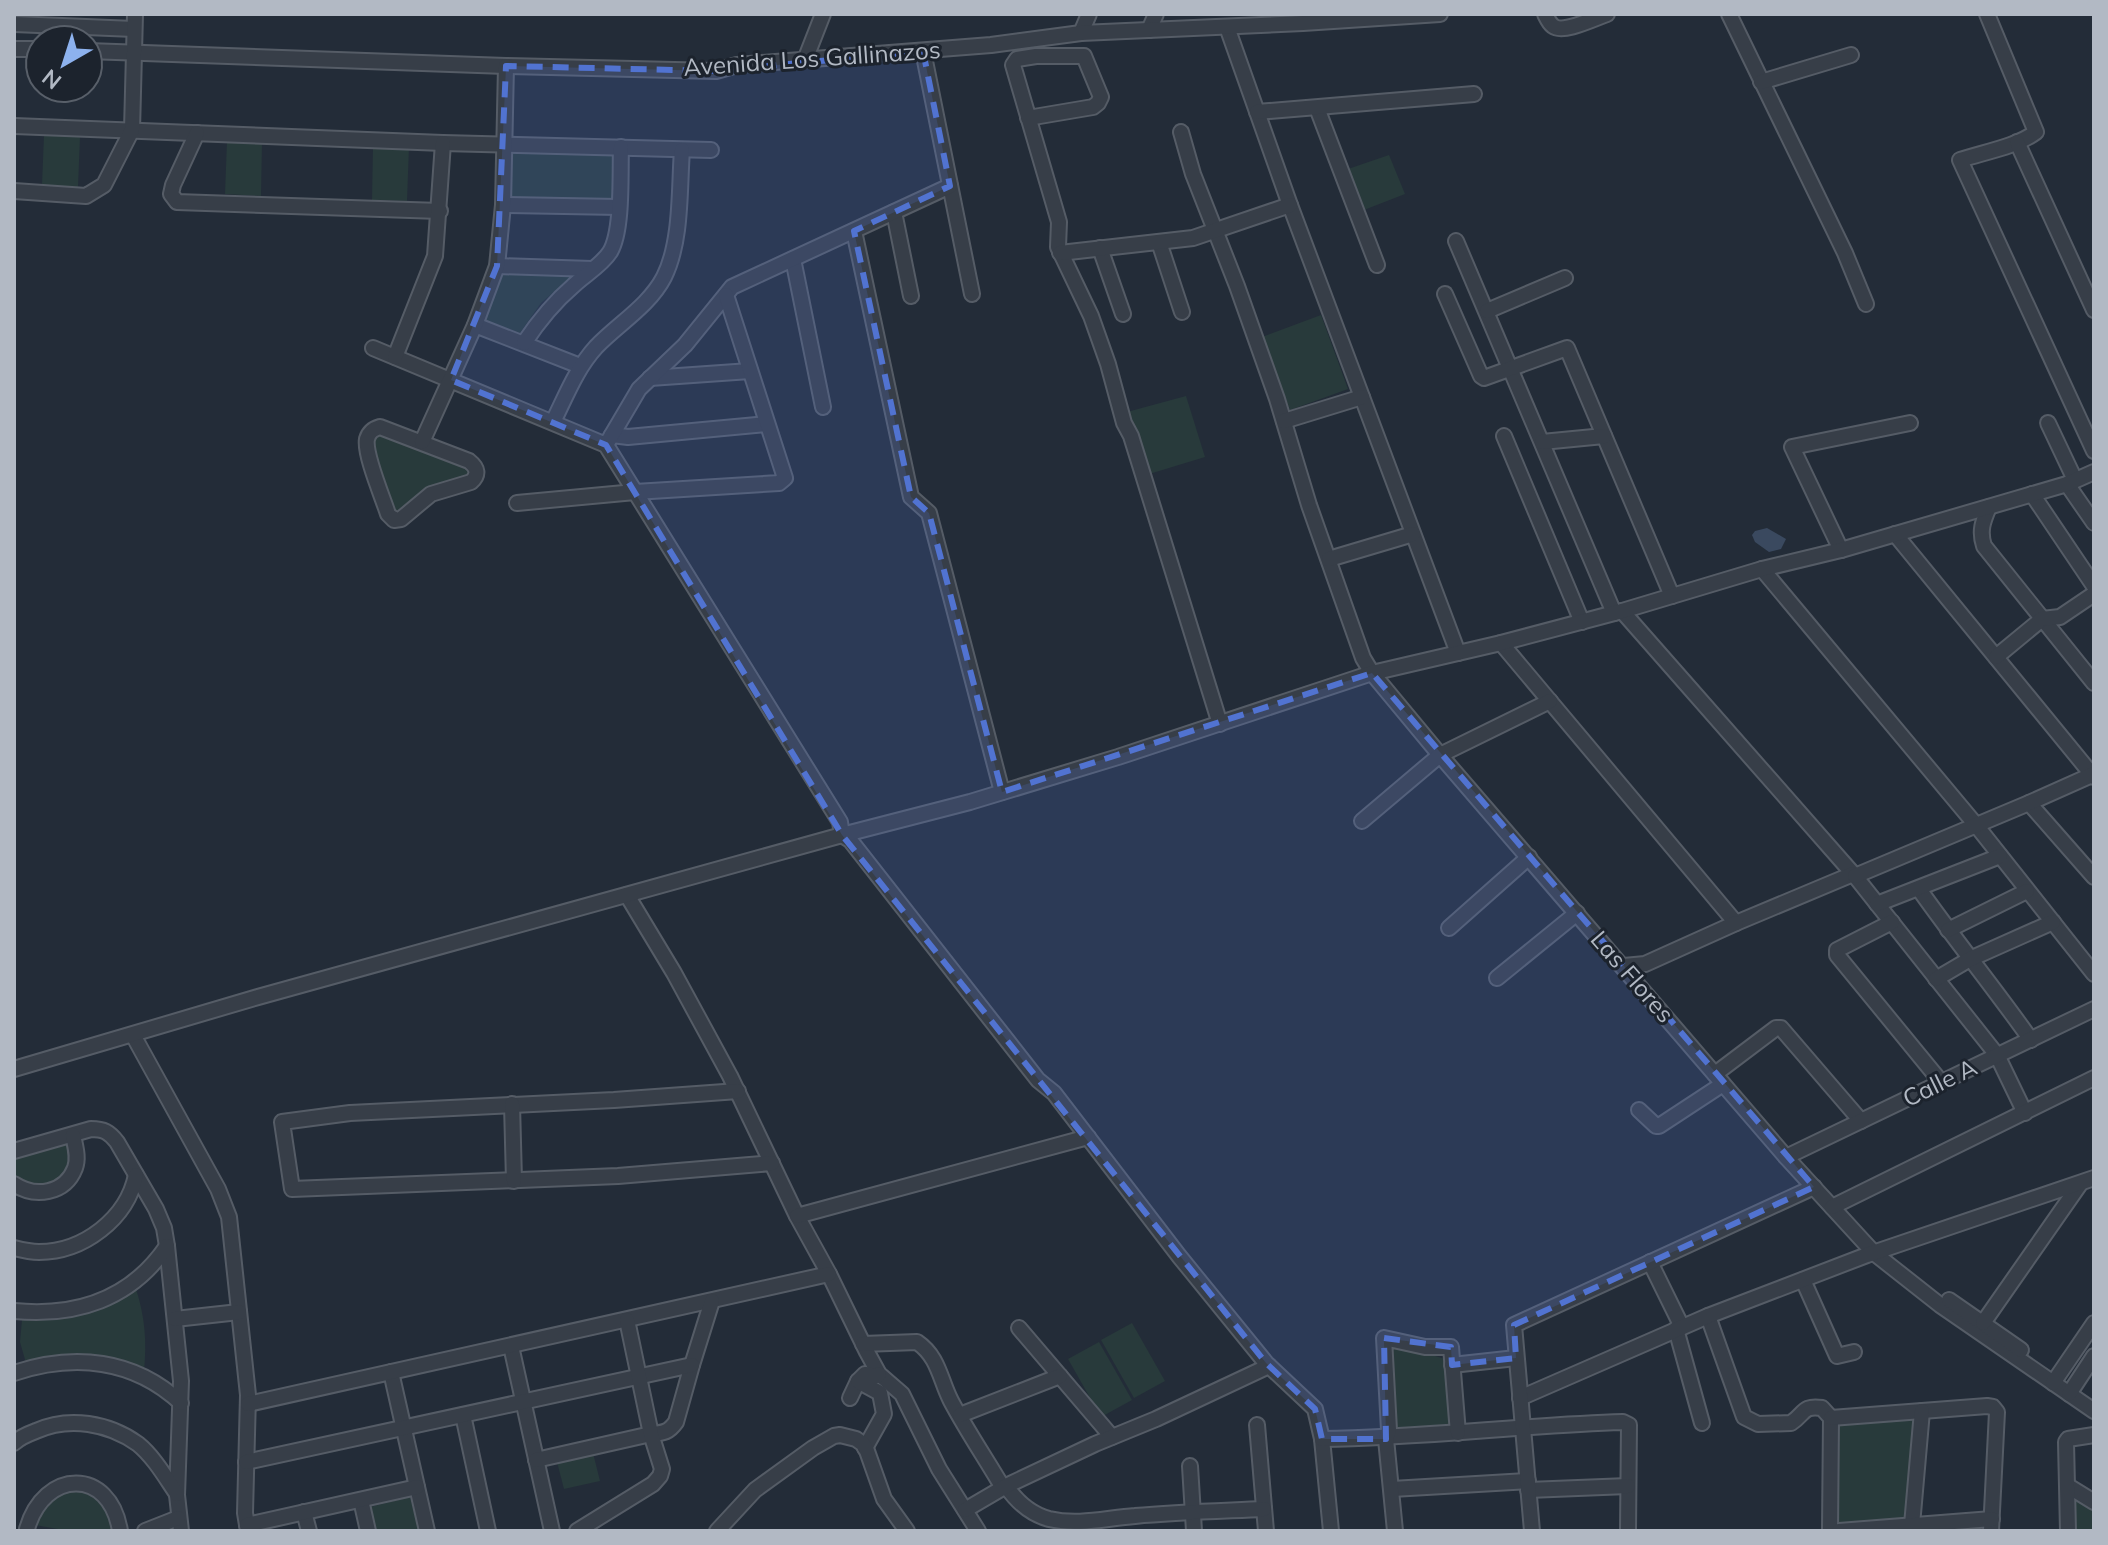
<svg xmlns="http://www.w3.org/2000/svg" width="2108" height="1545" font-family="Mulish,sans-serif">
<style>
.green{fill:#283a3b}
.water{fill:#3a495f}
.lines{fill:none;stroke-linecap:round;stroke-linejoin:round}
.minor-casing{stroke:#555c66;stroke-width:18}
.minor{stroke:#373e48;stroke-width:14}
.marked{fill:#5173d1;fill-opacity:0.2;stroke:#5173d1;stroke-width:6;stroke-dasharray:16 10;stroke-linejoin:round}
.labels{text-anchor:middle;stroke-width:6;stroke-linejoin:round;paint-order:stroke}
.street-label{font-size:24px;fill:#b2b9c4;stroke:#1c232d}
</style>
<rect width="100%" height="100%" fill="#232c38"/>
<g class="green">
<path d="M 44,135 L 80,137 L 78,187 L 42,185 Z"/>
<path d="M 227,141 L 262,142 L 261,196 L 225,194 Z"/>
<path d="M 373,146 L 409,147 L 407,201 L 372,200 Z"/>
<path d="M 511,152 L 612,155 L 612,201 L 510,198 Z"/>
<path d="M 1389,155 L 1405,194 L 1364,210 L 1348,169 Z"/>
<path d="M 502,271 L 574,275 L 541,303 L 520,333 L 483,319 Z"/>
<path d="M 1321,315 L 1348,389 L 1290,410 L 1262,337 Z"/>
<path d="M 1186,396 L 1205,457 L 1146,475 L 1127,412 Z"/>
<path d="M 383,432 L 469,469 L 470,476 L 431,486 L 399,512 L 395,512 L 374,455 L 374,437 Z"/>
<path d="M 70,1142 C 71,1174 66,1180 36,1188 L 14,1176 L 14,1157 Z"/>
<path d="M 136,1289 C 145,1317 147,1342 144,1371 L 116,1359 L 85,1356 L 26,1363 L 20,1342 L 22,1320 C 49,1320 78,1319 103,1308 C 115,1303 126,1295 136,1289 Z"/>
<path d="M 1132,1323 L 1165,1381 L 1134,1398 L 1101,1340 Z"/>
<path d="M 1099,1342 L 1132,1400 L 1101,1417 L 1068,1359 Z"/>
<path d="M 1389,1342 L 1445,1359 L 1450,1430 L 1393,1435 Z"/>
<path d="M 1915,1418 L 1904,1519 L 1836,1524 L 1836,1423 Z"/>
<path d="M 593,1453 L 600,1481 L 564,1489 L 557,1462 Z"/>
<path d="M 69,1490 C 98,1491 109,1504 113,1531 L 69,1531 L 35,1525 L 46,1501 Z"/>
<path d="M 2072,1491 L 2094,1505 L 2094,1531 L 2071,1531 Z"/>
<path d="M 410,1497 L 419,1531 L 375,1531 L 370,1507 Z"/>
</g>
<path class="water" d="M 1767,528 L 1786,539 L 1781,549 L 1769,552 L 1755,542 L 1752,535 L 1755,531 Z"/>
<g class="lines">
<g class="minor-casing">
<g id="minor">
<path d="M 1545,14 C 1547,18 1549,23 1553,26 C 1563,34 1595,18 1607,14"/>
<path d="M 1729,14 L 1845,253 L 1866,304"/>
<path d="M 1987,14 L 2036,132 C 2016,147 1984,152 1960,160 L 2094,451"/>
<path d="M 14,24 L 134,29"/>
<path d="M 1227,27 L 1290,205 L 1458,653"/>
<path d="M 1149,30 L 1156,14"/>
<path d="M 1081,33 L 1089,14"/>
<path d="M 14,49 L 40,49"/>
<path d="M 88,51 L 506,66 L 716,71 L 737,65 L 991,45 L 1081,33 L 1303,23 L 1440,14"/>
<path d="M 923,51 L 972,294"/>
<path d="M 805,60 L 823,14"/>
<path d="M 1761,82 L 1851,55"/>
<path d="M 1317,108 L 1377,265"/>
<path d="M 1257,112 L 1474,94"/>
<path d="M 1028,118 L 1093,107 L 1098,103 L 1101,97 L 1084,56 L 1036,56 L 1017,59 L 1013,65 L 1059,222 L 1058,247 L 1091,316 L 1108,364 L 1124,423 L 1131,436 L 1220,724"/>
<path d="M 14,126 L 443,143 L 711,150"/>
<path d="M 1181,132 L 1193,174 L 1237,286 L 1277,399 L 1309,505 L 1363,658 L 1372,673 L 1440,755 L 1786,1157 L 1874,1253 L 1940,1305 L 2094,1411"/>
<path d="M 197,133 L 173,185 L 171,194 L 177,202 L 440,211"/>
<path d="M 2017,142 L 2094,310"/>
<path d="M 14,191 L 86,196 L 104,185 L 132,130 L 135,14"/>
<path d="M 503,205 L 619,207"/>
<path d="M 894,212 L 911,296"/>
<path d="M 854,231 L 911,497 L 929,513 L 1002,792"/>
<path d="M 1456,241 L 1614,613"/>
<path d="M 1159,242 L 1182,312"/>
<path d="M 1100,248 L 1123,314"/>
<path d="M 1060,253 L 1193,238 L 1290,205"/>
<path d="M 793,259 L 823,407"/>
<path d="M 497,266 L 592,269"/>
<path d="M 1445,294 L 1481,376 L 1484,378 L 1567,348 L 1672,596"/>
<path d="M 1487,311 L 1565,278"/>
<path d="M 475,325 L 580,366"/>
<path d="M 524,343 C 538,322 553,303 573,286 C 584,275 601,266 610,252 C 623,231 620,173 621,147"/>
<path d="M 373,348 L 606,445 L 840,822 L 842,835 L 850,840 L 1038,1080 L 1054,1093 L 1179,1256 L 1266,1363 L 1315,1409 L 1322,1439 L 1331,1531"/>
<path d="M 395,357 L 435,256 L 443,143"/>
<path d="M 650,378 L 750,371"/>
<path d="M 1284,421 L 1362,397"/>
<path d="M 553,422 C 566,396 576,369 596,347 C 618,324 649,306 664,277 C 682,241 679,189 682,150"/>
<path d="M 2048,423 L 2075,480"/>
<path d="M 380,427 L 469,461 C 478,468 479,475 471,482 L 431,494 L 401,519 L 394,520 L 388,514 C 383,498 364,454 367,439 C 369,432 373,429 380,427 Z"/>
<path d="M 612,435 L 628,437 L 767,424"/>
<path d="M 1504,436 L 1582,622"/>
<path d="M 422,442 L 475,325 L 497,266 L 503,205 L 506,66"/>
<path d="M 1542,442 L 1604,436"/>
<path d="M 606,445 L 639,389 L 685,345 L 732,287 L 950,186"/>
<path d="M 2067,484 L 2094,523"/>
<path d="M 2032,494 L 2094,586"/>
<path d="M 517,503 L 635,492 L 779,483 L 785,478 L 726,295"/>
<path d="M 1989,507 C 1983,521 1979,531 1984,546 L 2094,683"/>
<path d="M 1895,534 L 2094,777"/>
<path d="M 1841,550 L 1792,447 L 1910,423"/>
<path d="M 1329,559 L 1413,534"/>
<path d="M 1762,569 L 1976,825 L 2094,974"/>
<path d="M 1622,611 L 1855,876 L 1997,1055 L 2025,1113"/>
<path d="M 1501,643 L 1736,923 L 1853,874"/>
<path d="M 1996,657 L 2042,619 L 2060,617 L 2094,594"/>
<path d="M 2029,803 L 2094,877"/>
<path d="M 1362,821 L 1440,755 L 1550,701"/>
<path d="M 1855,876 L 2029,803 L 2094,774"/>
<path d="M 1919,889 C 1955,940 1995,989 2031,1040"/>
<path d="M 627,895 L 674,973 L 730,1076 L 797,1216 L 829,1274 L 867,1352 L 879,1374 L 902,1394 L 939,1469 L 978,1531"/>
<path d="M 1877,904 L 2000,856"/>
<path d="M 1892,922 L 1837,950 L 1837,955 L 1941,1082"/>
<path d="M 1449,928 L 1529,857"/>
<path d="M 1948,930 L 2027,891"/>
<path d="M 1624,966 L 1645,964 L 1736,923"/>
<path d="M 1497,978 L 1577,913"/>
<path d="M 1936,979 L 1970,959 L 2053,922"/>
<path d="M 133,1035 L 218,1189 L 229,1217 L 248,1395 L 245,1513 L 248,1531"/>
<path d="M 14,1069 L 258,997 L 842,835 L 970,802 L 1118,757 L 1372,673 L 1501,643 L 1622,611 L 1762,569 L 1841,550 L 2067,484 L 2094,472"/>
<path d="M 1715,1074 L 1776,1028 L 1781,1028 L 1861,1121"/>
<path d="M 738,1091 L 614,1100 L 350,1113 L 282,1122 L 292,1189 L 618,1176 L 772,1163"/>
<path d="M 512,1104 L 514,1181"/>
<path d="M 1639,1110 L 1656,1126 L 1659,1126 L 1723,1084"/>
<path d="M 14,1151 L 91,1129 C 104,1129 109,1132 117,1142 L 156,1209 L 164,1228 L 167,1246 L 181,1381 L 177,1495 L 181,1531"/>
<path d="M 1786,1157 L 2094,1009"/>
<path d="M 14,1184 C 35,1198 65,1194 75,1168 C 79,1157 75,1146 73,1135"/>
<path d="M 1832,1207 L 2094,1078"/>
<path d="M 797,1216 L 1088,1137"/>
<path d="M 14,1248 C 22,1250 31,1252 39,1252 C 83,1252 127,1219 136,1175"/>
<path d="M 1650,1262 L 1682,1327"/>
<path d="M 1803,1280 L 1837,1356 L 1854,1352"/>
<path d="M 1949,1300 L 2021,1350"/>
<path d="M 14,1311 C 76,1317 131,1299 167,1246"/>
<path d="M 1708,1316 L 1744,1417 L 1758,1424 L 1791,1423 C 1805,1414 1802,1405 1822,1408 L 1831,1418 L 1830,1531"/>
<path d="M 175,1319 L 239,1312"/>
<path d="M 1983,1323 L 2080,1184"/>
<path d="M 1019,1328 L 1112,1437"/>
<path d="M 1676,1329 L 1702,1423"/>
<path d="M 863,1344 L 917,1342 C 939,1357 940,1380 951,1401 C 967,1431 986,1459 1003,1488"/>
<path d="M 511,1346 L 552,1531"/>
<path d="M 1452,1365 L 1516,1358"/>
<path d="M 391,1372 L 427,1531"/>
<path d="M 14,1373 C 74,1353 134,1359 181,1403"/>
<path d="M 2053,1383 L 2094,1323"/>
<path d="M 2069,1394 L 2094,1356"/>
<path d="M 850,1398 L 858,1381"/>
<path d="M 1520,1398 L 1708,1316 L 1867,1255 L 2094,1178"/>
<path d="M 248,1404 L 829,1274"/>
<path d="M 463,1415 L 488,1531"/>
<path d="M 960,1415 L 1060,1376"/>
<path d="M 1831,1418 L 1987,1406 L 1993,1407 L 1997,1412 L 1991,1531"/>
<path d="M 1257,1425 L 1266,1531"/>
<path d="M 1322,1439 C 1422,1438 1522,1425 1623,1422 L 1629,1425 L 1628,1531"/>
<path d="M 14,1443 C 20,1437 28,1434 36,1431 C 69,1416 109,1423 138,1444 C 154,1457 166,1478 177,1494"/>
<path d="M 865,1448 L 884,1414 L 880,1393 L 858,1381 L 865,1374 L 877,1376 L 879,1374"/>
<path d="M 536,1460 L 651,1434 C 664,1433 669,1432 676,1422 L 692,1365 L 712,1301"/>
<path d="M 246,1462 L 692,1365"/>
<path d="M 1190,1466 L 1194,1531"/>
<path d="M 1006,1486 C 1017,1502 1030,1514 1049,1519 C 1079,1526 1106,1518 1135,1516 C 1178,1512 1221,1511 1264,1509"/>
<path d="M 2068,1486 L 2094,1502"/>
<path d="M 1392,1489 L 1528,1481"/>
<path d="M 1528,1490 L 1628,1486"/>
<path d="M 361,1500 L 368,1531"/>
<path d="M 965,1510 L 1006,1486 L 1095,1444 L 1156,1419 L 1269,1366"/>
<path d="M 304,1512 L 309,1531"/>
<path d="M 247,1525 L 417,1487"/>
<path d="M 1912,1525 L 1922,1411"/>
<path d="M 27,1529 C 44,1469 110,1467 120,1531"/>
<path d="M 145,1531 L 178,1518"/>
<path d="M 577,1531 L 653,1484 L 660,1476 L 662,1469 L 651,1434 L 627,1320"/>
<path d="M 717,1531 L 755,1490 L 813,1448 L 834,1436 L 840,1435 L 856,1439 L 863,1444 L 867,1451 L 884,1499 L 907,1531"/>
<path d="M 1395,1531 L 1386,1439 L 1389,1430 L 1384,1338 L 1425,1347 L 1451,1347 L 1458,1433"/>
<path d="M 1532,1531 L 1514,1325 L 1814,1187"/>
<path d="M 1839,1531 L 1992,1519"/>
<path d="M 2068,1531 L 2066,1442 L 2068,1439 L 2094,1435"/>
</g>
</g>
<use href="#minor" class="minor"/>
</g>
<path class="marked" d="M 923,51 L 950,186 L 854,231 L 911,497 L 929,513 L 1002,792 L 1372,673 L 1814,1187 L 1514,1325 L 1516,1358 L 1452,1365 L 1451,1347 L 1384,1338 L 1386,1439 L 1322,1439 L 1315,1409 L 1266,1363 L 842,835 L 606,445 L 451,380 L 497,266 L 506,66 L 716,71 Z"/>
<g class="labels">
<g class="street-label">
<text transform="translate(812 59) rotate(-4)" y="8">Avenida Los Gallinazos</text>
<text transform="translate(1632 977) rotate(49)" y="8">Las Flores</text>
<text transform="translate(1940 1083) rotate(-26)" y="8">Calle A</text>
</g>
</g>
<rect width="2108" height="1545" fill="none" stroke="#b2b9c4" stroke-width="32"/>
<g transform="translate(64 64) rotate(219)"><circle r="38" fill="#1c232d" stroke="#585f69" stroke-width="2"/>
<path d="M0-6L14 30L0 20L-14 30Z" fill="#8db2ee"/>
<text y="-12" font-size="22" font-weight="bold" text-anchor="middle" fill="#b2b9c4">N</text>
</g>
</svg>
